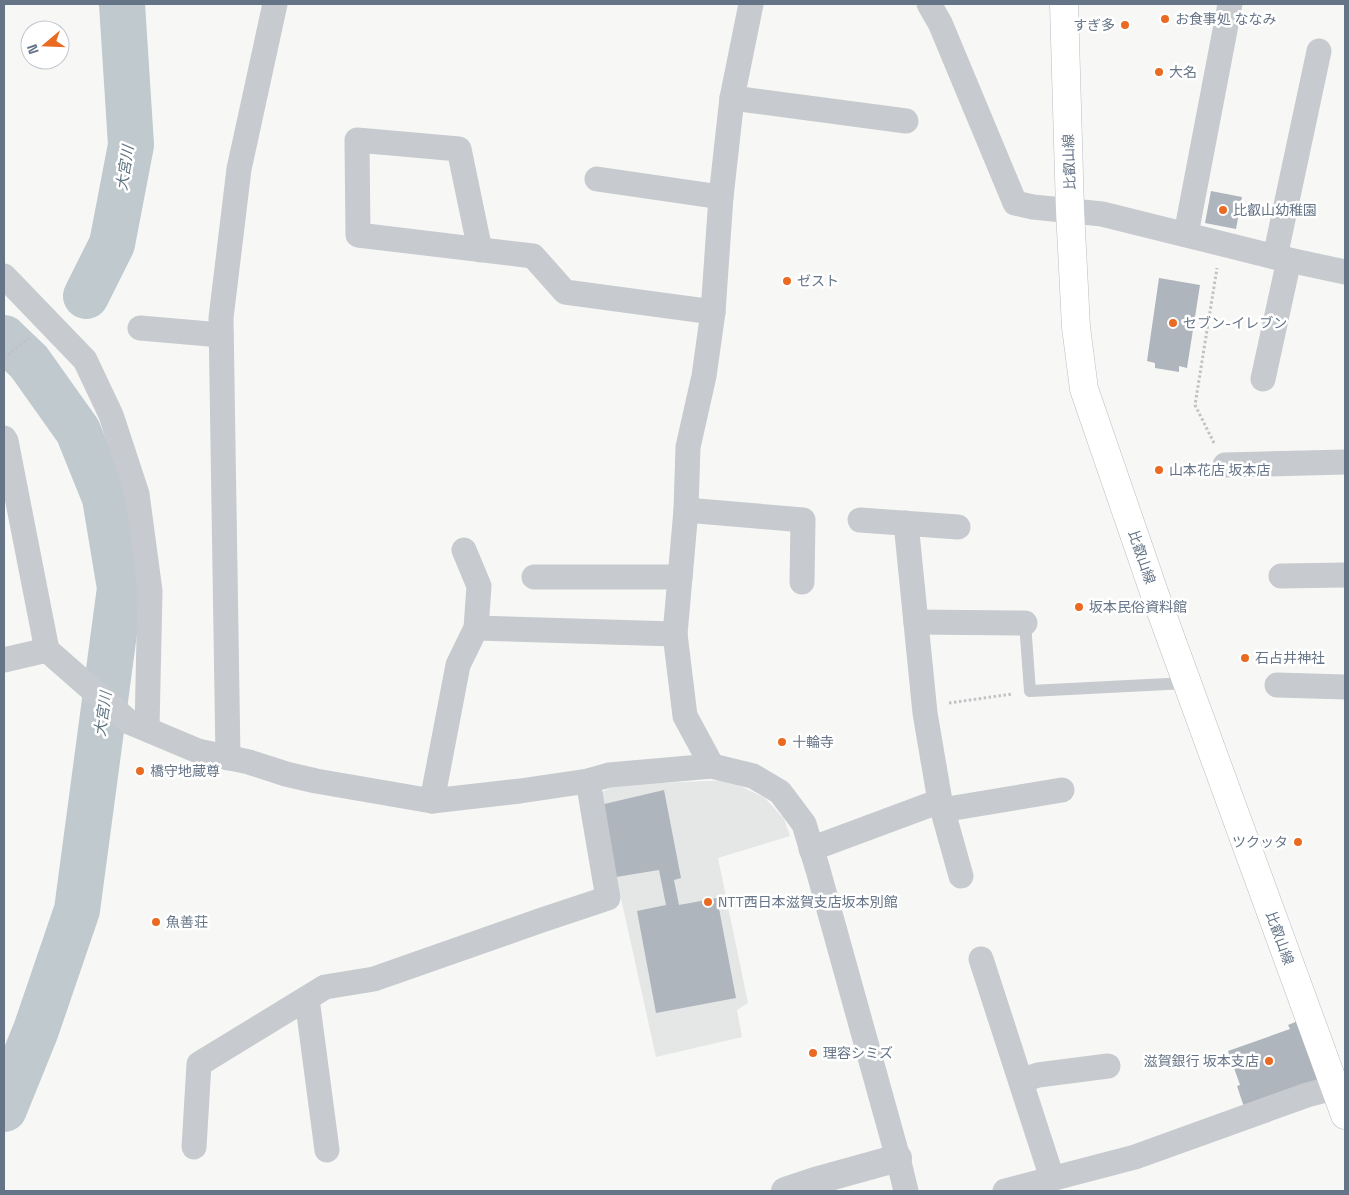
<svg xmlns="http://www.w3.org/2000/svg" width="1349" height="1195" font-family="'Space Grotesk','Noto Sans JP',sans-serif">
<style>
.built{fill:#e5e7e6}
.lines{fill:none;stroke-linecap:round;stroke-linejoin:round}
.river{stroke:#bfc9ce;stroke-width:46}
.building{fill:#aeb5bc}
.secondary-casing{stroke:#b9bdc3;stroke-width:29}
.path{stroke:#c1c2c5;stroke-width:3;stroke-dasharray:2.5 2.5;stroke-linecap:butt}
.service{stroke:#c7cace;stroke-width:12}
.minor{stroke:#c7cace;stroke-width:25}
.tertiary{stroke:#c7cace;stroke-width:28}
.secondary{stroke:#fff;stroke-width:28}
.poi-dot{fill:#ea6a22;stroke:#fff;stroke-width:2}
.labels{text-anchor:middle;stroke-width:5;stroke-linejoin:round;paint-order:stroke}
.poi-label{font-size:14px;fill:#657487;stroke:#fff;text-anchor:start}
.street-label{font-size:14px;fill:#657487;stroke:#fff}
.water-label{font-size:15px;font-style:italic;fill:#617683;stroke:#fff}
</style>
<rect width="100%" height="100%" fill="#f7f8f5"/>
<path class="built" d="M 728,780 L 765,798 L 784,819 L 790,836 L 718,858 L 748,1003 L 737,1010 L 742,1037 L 656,1057 L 598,794 L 616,785 Z"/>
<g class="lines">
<g class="river">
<path d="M 86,296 L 112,244 L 131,145 L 122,4"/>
<path d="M 4,338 L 29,362 L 78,431 L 105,498 L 120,588 L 77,910 L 36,1030 L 4,1109"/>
</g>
</g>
<g class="building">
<path d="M 1211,191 L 1242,197 L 1236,229 L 1205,223 Z"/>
<path d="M 1159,278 L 1200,285 L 1187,368 L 1179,366 L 1179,372 L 1155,368 L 1155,363 L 1147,361 Z"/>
<path d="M 664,790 L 681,878 L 674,880 L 679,905 L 717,898 L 736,998 L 656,1013 L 637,911 L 666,905 L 659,870 L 616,877 L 600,805 Z"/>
<path d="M 1298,1021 L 1322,1079 L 1244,1107 L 1237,1086 L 1240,1085 L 1228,1051 L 1290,1029 L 1288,1025 Z"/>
</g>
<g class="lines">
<g class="secondary-casing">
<path id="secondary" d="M 1064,4 L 1070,210 L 1076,327 L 1084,389 L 1155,595 L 1345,1115"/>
</g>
<g class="path">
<path d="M 4,358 L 29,338"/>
<path d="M 1214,443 L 1195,405 L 1217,268"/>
<path d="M 949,703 L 1012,694"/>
</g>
<path class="service" d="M 1025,623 L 1030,691 L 1187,683"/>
<g class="minor">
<path d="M 929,4 L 940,23 L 1015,203 L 1033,207 L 1102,214 L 1275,257 L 1345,272"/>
<path d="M 732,98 L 906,121"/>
<path d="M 597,179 L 721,197"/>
<path d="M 1186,234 L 1230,4"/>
<path d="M 480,250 L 459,149 L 357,140 L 358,235 L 533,256 L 565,292 L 713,312"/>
<path d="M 1275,257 L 1319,51"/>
<path d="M 4,276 L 85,360 L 111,415 L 137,494 L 150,591 L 147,729"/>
<path d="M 140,328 L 221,335"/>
<path d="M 1263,379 L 1289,260"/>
<path d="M 4,438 L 6,441 L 47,650 L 129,722 L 198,751 L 249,762 L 286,774 L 316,781 L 432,801 L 520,791 L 588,781 L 609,775 L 712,766 L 753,776 L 780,792 L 804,824 L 818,870 L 898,1158 L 906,1191"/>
<path d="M 1225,465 L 1345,462"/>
<path d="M 686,510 L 803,520 L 802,582"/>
<path d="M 860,520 L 958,527"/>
<path d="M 906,523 L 925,713 L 940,801 L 961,876"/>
<path d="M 1281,576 L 1345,575"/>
<path d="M 534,577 L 680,577"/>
<path d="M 916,622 L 1025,623"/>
<path d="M 476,628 L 675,634"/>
<path d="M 4,660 L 47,650"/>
<path d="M 1277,685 L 1345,687"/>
<path d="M 228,758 L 221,318 L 239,169 L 275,4"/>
<path d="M 712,766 L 685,716 L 675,634 L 686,510 L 688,447 L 704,376 L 713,312 L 721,197 L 732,98 L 751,4"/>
<path d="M 432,801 L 458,665 L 476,628 L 479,586 L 464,550"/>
<path d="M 942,810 L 1062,790"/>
<path d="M 811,849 L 940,801"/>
<path d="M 981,959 L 1052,1178"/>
<path d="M 307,999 L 327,1150"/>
<path d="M 1021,1081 L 1038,1075 L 1108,1066"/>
<path d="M 194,1147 L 199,1064 L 325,987 L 374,979 L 539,921 L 608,898 L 588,781"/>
<path d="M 1005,1191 L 1135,1157 L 1307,1095 L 1345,1085"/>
</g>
<path class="tertiary" d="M 785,1191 L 815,1181 L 898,1158"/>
<use href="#secondary" class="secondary"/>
</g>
<g class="poi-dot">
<circle cx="1165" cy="19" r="5"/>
<circle cx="1125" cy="25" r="5"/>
<circle cx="1159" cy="72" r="5"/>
<circle cx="1223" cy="210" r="5"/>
<circle cx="787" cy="281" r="5"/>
<circle cx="1173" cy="323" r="5"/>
<circle cx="1159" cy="470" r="5"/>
<circle cx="1079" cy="607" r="5"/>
<circle cx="1245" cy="658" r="5"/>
<circle cx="782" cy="742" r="5"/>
<circle cx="140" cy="771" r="5"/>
<circle cx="1298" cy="842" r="5"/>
<circle cx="708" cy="902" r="5"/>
<circle cx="156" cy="922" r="5"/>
<circle cx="813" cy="1053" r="5"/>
<circle cx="1269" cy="1061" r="5"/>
</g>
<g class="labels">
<g class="poi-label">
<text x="1175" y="24">お食事処 ななみ</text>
<text x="1115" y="30" text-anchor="end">すぎ多</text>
<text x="1169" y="77">大名</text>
<text x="1233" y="215">比叡山幼稚園</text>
<text x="797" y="286">ゼスト</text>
<text x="1183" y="328">セブン-イレブン</text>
<text x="1169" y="475">山本花店 坂本店</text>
<text x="1089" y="612">坂本民俗資料館</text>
<text x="1255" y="663">石占井神社</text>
<text x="792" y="747">十輪寺</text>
<text x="150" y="776">橋守地蔵尊</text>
<text x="1288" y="847" text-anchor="end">ツクッタ</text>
<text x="718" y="907">NTT西日本滋賀支店坂本別館</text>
<text x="166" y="927">魚善荘</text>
<text x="823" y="1058">理容シミズ</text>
<text x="1259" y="1066" text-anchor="end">滋賀銀行 坂本支店</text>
</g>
<g class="street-label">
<text transform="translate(1069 162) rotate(-92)" y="5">比叡山線</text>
<text transform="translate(1142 557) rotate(71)" y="5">比叡山線</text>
<text transform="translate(1280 938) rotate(70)" y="5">比叡山線</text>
</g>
<g class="water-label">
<text transform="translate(125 168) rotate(-81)" y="5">大宮川</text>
<text transform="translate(103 714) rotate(-82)" y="5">大宮川</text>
</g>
</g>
<rect width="1349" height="1195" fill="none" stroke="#657487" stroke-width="10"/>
<g transform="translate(45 45) rotate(251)"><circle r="24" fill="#ffffff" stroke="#c1c7cf"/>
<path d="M0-4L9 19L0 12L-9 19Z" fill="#ea6a22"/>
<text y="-8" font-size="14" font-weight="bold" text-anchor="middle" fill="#657487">N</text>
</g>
</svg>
